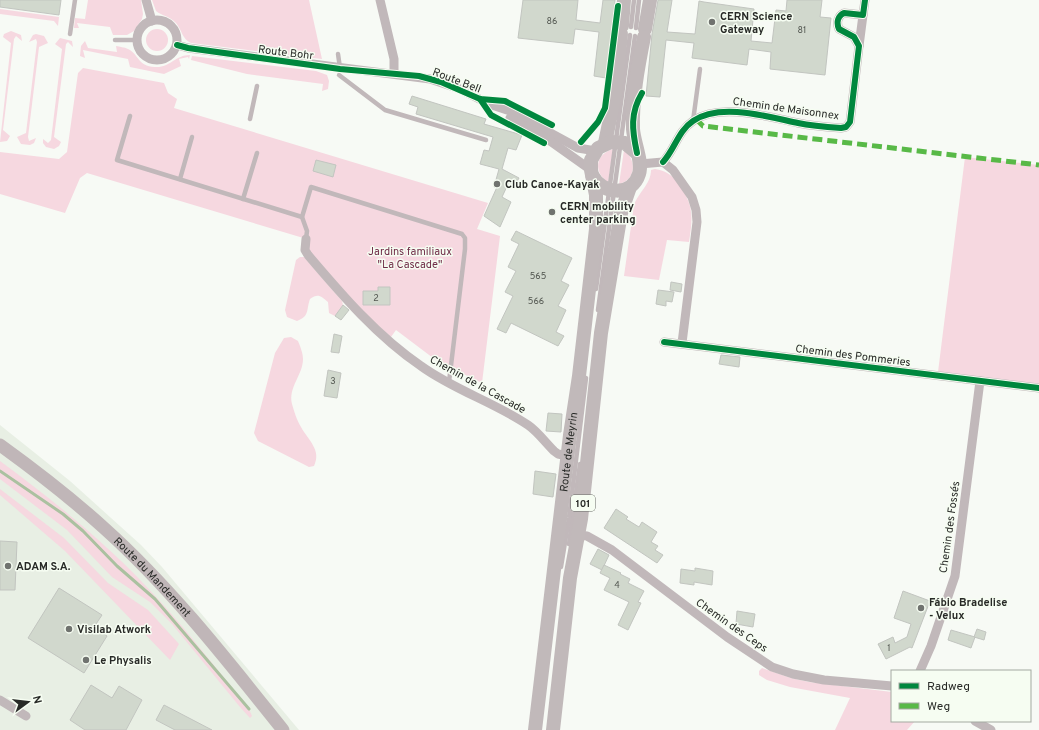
<svg xmlns="http://www.w3.org/2000/svg" width="1039" height="730" font-family="Overpass,sans-serif">
<style>
.built{fill:#e8efe4}
.green{fill:#f6d8e0}
.lines{fill:none;stroke-linecap:round;stroke-linejoin:round}
.stream{stroke:#abc1a0;stroke-width:3}
.building{fill:#d1d8cd;stroke:#c2c5c0}
.service{stroke:#c1b8ba;stroke-width:4.5}
.minor{stroke:#c1b8ba;stroke-width:9}
.secondary{stroke:#c0b6b8;stroke-width:13}
.primary{stroke:#c1b9ba;stroke-width:14}
.quiet{stroke:#58b947;stroke-width:5;stroke-dasharray:10 5;stroke-linecap:butt}
.cycleway-casing{stroke:#f6fdf2;stroke-width:8}
.cycleway{stroke:#00873e;stroke-width:6}
.poi-dot{fill:#70736f;stroke:#f6fdf2;stroke-width:1.5}
.labels{text-anchor:middle;stroke-width:3;stroke-linejoin:round;paint-order:stroke}
.number-label{font-size:9px;fill:#525650}
.shield{fill:#f6fdf2;stroke:#666964;stroke-width:1}
.shield-label{font-size:10px;font-weight:bold;fill:#282a27}
.poi-label{font-size:11px;font-weight:bold;fill:#282a27;stroke:#f6fdf2;text-anchor:start}
.street-label{font-size:11px;fill:#282a27;stroke:#f6fdf2}
.park-label{font-size:11px;fill:#712e49;stroke:#f6fdf2}
</style>
<rect width="100%" height="100%" fill="#f7faf5"/>
<path class="built" d="M 0,425 L 70,481 L 141,545 L 162,567 L 299,730 L 0,730 Z"/>
<g class="green">
<path d="M 88,0 L 141,0 L 143,14 L 142,19 L 134,31 L 127,35 L 113,35 L 110,27 L 77,23 L 79,28 L 74,28 L 75,18 L 85,19 Z"/>
<path d="M 152,0 L 309,0 L 322,59 L 191,43 C 182,39 182,30 176,23 C 170,16 162,16 156,11 Z"/>
<path d="M 0,9 L 59,17 L 58,26 L 54,21 L 0,14 Z"/>
<circle cx="157" cy="40" r="11"/>
<path d="M 11,31 L 21,35 L 22,41 L 16,36 L 14,39 L 3,130 L 10,136 L 7,141 L 0,142 L 11,43 L 3,37 L 4,34 Z"/>
<path d="M 36,34 L 44,36 L 48,43 L 39,47 L 28,137 L 29,141 L 36,138 L 34,143 L 30,145 L 21,144 L 17,137 L 26,133 L 37,42 L 36,39 L 29,42 L 33,35 Z"/>
<path d="M 60,38 L 72,41 L 73,47 L 68,42 L 66,44 L 54,137 L 61,142 L 59,146 L 54,149 L 46,147 L 43,143 L 43,139 L 48,143 L 51,140 L 62,49 L 55,44 Z"/>
<path d="M 85,41 L 88,48 L 117,52 L 116,46 C 120,47 124,47 128,49 C 139,54 137,66 155,67 C 170,68 175,55 190,55 L 189,59 L 188,57 L 179,59 L 181,66 L 164,74 L 130,67 L 128,59 L 83,50 L 85,58 L 80,56 L 81,46 Z"/>
<path d="M 192,56 L 316,71 L 327,75 L 329,81 L 328,89 L 322,91 L 323,84 L 247,74 L 191,60 Z"/>
<path d="M 83,68 L 164,83 L 168,93 L 177,99 L 174,108 L 488,203 L 477,229 L 500,236 L 482,383 L 453,369 L 445,367 L 396,330 L 391,337 L 360,310 L 308,251 L 310,240 L 87,173 L 80,178 L 65,213 L 0,194 L 0,152 L 59,159 L 67,152 L 78,73 Z"/>
<path d="M 613,149 L 608,183 C 594,172 594,155 613,149 Z"/>
<path d="M 624,150 C 637,160 636,180 619,184 Z"/>
<path d="M 965,157 L 1039,165 L 1039,385 L 938,372 Z"/>
<path d="M 655,169 C 666,171 671,174 678,183 C 694,205 693,216 689,242 L 667,240 L 659,280 L 624,276 L 634,205 C 638,193 651,184 651,170 Z"/>
<path d="M 300,257 L 304,257 L 342,301 L 343,305 L 335,316 L 329,313 L 328,302 C 321,296 318,293 310,299 C 306,310 310,316 297,321 L 287,317 L 285,310 L 296,260 Z"/>
<path d="M 291,337 L 298,341 C 300,346 303,353 303,359 C 303,375 288,387 292,404 C 294,411 297,421 301,427 C 308,440 322,450 314,466 L 309,467 L 258,441 L 254,433 L 275,353 L 284,338 Z"/>
<path d="M 0,461 C 57,503 111,547 158,599 C 190,634 218,671 248,707 L 252,716 L 250,718 L 240,707 L 172,624 L 150,602 L 112,577 L 67,530 L 0,479 Z"/>
<path d="M 0,489 L 64,538 L 108,583 L 148,610 L 179,644 L 170,660 L 65,551 L 0,495 Z"/>
<path d="M 762,668 L 791,678 L 809,682 L 892,692 L 892,721 L 915,721 L 907,730 L 835,730 L 850,698 L 790,687 L 767,680 L 759,675 L 759,671 Z"/>
</g>
<g class="lines">
<path class="stream" d="M 0,471 L 63,514 L 83,531 L 117,566 L 155,599 L 249,709"/>
</g>
<g class="building">
<path d="M 0,0 L 61,0 L 59,15 L 0,7 Z"/>
<path d="M 523,0 L 578,0 L 576,20 L 600,23 L 603,0 L 615,0 L 612,25 L 614,29 L 611,33 L 606,78 L 594,76 L 599,32 L 575,29 L 573,44 L 518,38 Z"/>
<path d="M 658,0 L 672,0 L 667,32 L 695,34 L 699,1 L 704,2 L 754,9 L 751,41 L 772,43 L 776,10 L 786,11 L 787,0 L 822,0 L 820,17 L 831,18 L 825,75 L 770,69 L 771,52 L 749,49 L 747,65 L 692,58 L 694,43 L 666,40 L 660,97 L 646,96 L 652,34 Z"/>
<path d="M 412,96 L 486,119 L 484,124 L 522,135 L 516,150 L 508,148 L 502,169 L 519,178 L 515,185 L 509,182 L 502,197 L 511,202 L 500,227 L 484,216 L 497,187 L 494,187 L 499,169 L 480,164 L 484,150 L 489,151 L 493,137 L 416,114 L 418,107 L 409,104 Z"/>
<path d="M 316,160 L 336,165 L 333,177 L 313,171 Z"/>
<path d="M 516,231 L 572,258 L 561,281 L 569,285 L 558,306 L 566,310 L 556,332 L 564,336 L 558,346 L 511,323 L 506,333 L 497,329 L 513,296 L 505,292 L 516,271 L 508,267 L 519,244 L 511,240 Z"/>
<path d="M 671,282 L 682,284 L 681,292 L 670,290 Z"/>
<path d="M 378,287 L 390,287 L 390,305 L 363,305 L 363,291 L 378,291 Z"/>
<path d="M 658,290 L 674,292 L 672,302 L 666,301 L 666,306 L 656,304 Z"/>
<path d="M 343,305 L 349,310 L 341,320 L 335,316 Z"/>
<path d="M 334,334 L 342,336 L 339,353 L 331,352 Z"/>
<path d="M 721,355 L 740,357 L 739,367 L 719,364 Z"/>
<path d="M 328,370 L 341,373 L 337,398 L 324,396 Z"/>
<path d="M 548,413 L 562,414 L 561,432 L 546,431 Z"/>
<path d="M 535,471 L 556,474 L 553,497 L 533,494 Z"/>
<path d="M 616,509 L 628,517 L 626,519 L 639,527 L 642,522 L 657,532 L 651,542 L 658,546 L 655,550 L 663,555 L 657,563 L 604,528 Z"/>
<path d="M 0,541 L 17,542 L 15,590 L 0,590 Z"/>
<path d="M 598,549 L 609,555 L 602,570 L 590,564 Z"/>
<path d="M 604,565 L 621,573 L 620,574 L 630,579 L 628,583 L 644,591 L 638,602 L 641,603 L 628,630 L 618,625 L 629,602 L 604,590 L 610,578 L 600,573 Z"/>
<path d="M 695,568 L 713,571 L 712,585 L 694,582 L 694,585 L 680,583 L 681,569 L 695,571 Z"/>
<path d="M 59,588 L 102,615 L 96,624 L 100,627 L 98,630 L 107,636 L 84,673 L 28,638 Z"/>
<path d="M 903,591 L 930,601 L 912,648 L 910,647 L 886,659 L 878,644 L 893,637 L 895,643 L 907,637 L 911,624 L 894,618 Z"/>
<path d="M 737,611 L 755,614 L 753,627 L 736,624 Z"/>
<path d="M 977,629 L 986,632 L 984,640 L 974,637 Z"/>
<path d="M 951,630 L 975,637 L 971,648 L 948,640 Z"/>
<path d="M 91,685 L 112,698 L 119,686 L 142,700 L 126,730 L 85,730 L 70,720 Z"/>
<path d="M 164,705 L 212,730 L 175,730 L 156,720 Z"/>
</g>
<g class="lines">
<g class="service">
<path d="M 631,27 L 634,0"/>
<path d="M 636,28 L 639,0"/>
<path d="M 70,34 L 75,0"/>
<path d="M 115,40 L 136,40"/>
<path d="M 338,54 L 340,68"/>
<path d="M 339,75 L 385,110 L 486,140"/>
<path d="M 130,116 L 117,160 L 302,217"/>
<path d="M 250,119 L 257,86"/>
<path d="M 693,121 L 700,69"/>
<path d="M 180,179 L 192,137"/>
<path d="M 243,199 L 257,153"/>
<path d="M 306,239 L 307,231 L 302,217 L 311,187 L 462,234 L 465,238 L 465,249 L 449,382"/>
<path d="M 596,289 L 630,35"/>
<path d="M 598,310 L 635,36"/>
<path d="M 569,544 L 580,464"/>
<path d="M 561,567 L 569,518 L 586,378"/>
</g>
<g class="minor">
<path d="M 146,0 L 152,21"/>
<path d="M 380,0 L 394,59 L 394,73"/>
<circle cx="157" cy="40" r="20"/>
<path d="M 177,45 L 188,48 L 430,79 L 460,89 L 489,104 L 510,111 L 578,148 L 596,151"/>
<path d="M 859,46 L 863,15"/>
<path d="M 510,118 L 546,138 L 591,170"/>
<path d="M 663,162 C 675,149 678,131 693,121 C 720,102 769,117 798,123 C 812,126 826,127 841,128 L 846,127 L 850,122 L 859,46 L 854,37 L 839,29 C 836,22 838,16 844,13 L 863,15 L 865,0"/>
<path d="M 640,164 L 663,162 L 673,170 L 692,197 L 696,210 L 697,222 L 682,343"/>
<path d="M 306,239 L 305,250 L 308,255 C 342,295 377,336 421,366 C 454,390 494,402 528,425 C 537,431 545,442 554,451 L 558,454 L 568,456"/>
<path d="M 664,342 L 1039,388"/>
<path d="M 579,535 L 587,536 L 612,550 L 727,637 L 772,667 L 793,674 L 824,680 L 892,686"/>
<path d="M 920,671 L 931,646 L 955,576 L 980,381"/>
<path d="M 0,700 L 26,716"/>
<path d="M 975,721 L 991,730"/>
</g>
<path class="secondary" id="s1" d="M 0,445 C 36,471 71,498 104,528 C 171,588 227,660 283,730"/>
<g class="primary">
<path d="M 622,26 L 624,0"/>
<path d="M 645,29 L 650,0"/>
<path d="M 605,143 L 615,94 L 621,34"/>
<path d="M 592,175 C 602,195 632,197 639,174 C 643,162 634,143 633,129 C 632,99 638,67 644,37"/>
<path id="s2" d="M 535,730 L 570,435 L 579,376 L 596,229 L 596,195 L 591,170 L 591,160 L 598,148 L 611,142 L 625,143 L 637,153"/>
<path d="M 553,730 L 570,578 L 581,519 L 601,333 L 621,213 L 630,187"/>
</g>
<path class="quiet" d="M 696,119 L 703,126 L 1039,165"/>
<g class="cycleway-casing">
<g id="cycleway">
<path d="M 177,45 L 188,48 L 340,69 L 419,76 L 441,82 L 480,99 L 505,101 L 552,125"/>
<path d="M 480,99 L 491,115 L 544,143"/>
<path d="M 581,142 L 598,122 L 605,108 L 618,6"/>
<path d="M 637,153 C 632,130 630,113 642,93"/>
<path d="M 663,162 C 675,149 678,131 693,121 C 720,102 769,117 798,123 C 812,126 826,127 841,128 L 846,127 L 850,122 L 859,46 L 854,37 L 839,29 C 836,22 838,16 844,13 L 863,15 L 865,0"/>
<path d="M 664,342 L 1039,388"/>
</g>
</g>
<use href="#cycleway" class="cycleway"/>
</g>
<g class="poi-dot">
<circle cx="712" cy="22" r="4"/>
<circle cx="497" cy="184" r="4"/>
<circle cx="552" cy="212" r="4"/>
<circle cx="8" cy="566" r="4"/>
<circle cx="921" cy="608" r="4"/>
<circle cx="69" cy="629" r="4"/>
<circle cx="86" cy="660" r="4"/>
</g>
<g class="labels">
<g class="number-label">
<text x="552" y="24">86</text>
<text x="802" y="33">81</text>
<text x="538" y="279">565</text>
<text x="376" y="301">2</text>
<text x="536" y="304">566</text>
<text x="333" y="384">3</text>
<text x="617" y="588">4</text>
<text x="889" y="651">1</text>
</g>
<rect class="shield" x="571" y="495" width="24" height="16" rx="3"/>
<g class="shield-label">
<text x="583" y="507">101</text>
</g>
<g class="poi-label">
<text x="720" y="20">CERN Science<tspan x="720" dy="13">Gateway</tspan></text>
<text x="505" y="188">Club Canoe-Kayak</text>
<text x="560" y="210">CERN mobility<tspan x="560" dy="13">center parking</tspan></text>
<text x="16" y="570">ADAM S.A.</text>
<text x="929" y="606">Fábio Bradelise<tspan x="929" dy="13">- Velux</tspan></text>
<text x="77" y="633">Visilab Atwork</text>
<text x="94" y="664">Le Physalis</text>
</g>
<g class="street-label">
<text transform="translate(286 52) rotate(7)" y="4">Route Bohr</text>
<text transform="translate(457 80) rotate(21)" y="4">Route Bell</text>
<text transform="translate(786 108) rotate(8)" y="4">Chemin de Maisonnex</text>
<text transform="translate(853 355) rotate(7)" y="4">Chemin des Pommeries</text>
<text transform="translate(478 384) rotate(29)" y="4">Chemin de la Cascade</text>
<text dy="4" stroke="none"><textPath href="#s2" startOffset="280">Route de Meyrin</textPath></text>
<text transform="translate(949 527) rotate(-82)" y="4">Chemin des Fossés</text>
<text dy="4" stroke="none"><textPath href="#s1" startOffset="202">Route du Mandement</textPath></text>
<text transform="translate(732 625) rotate(35)" y="4">Chemin des Ceps</text>
</g>
<g class="park-label">
<text x="410" y="255">Jardins familiaux<tspan x="410" dy="13">"La Cascade"</tspan></text>
</g>
</g>
<rect x="891" y="670" width="140" height="52" fill="#f6fdf2" stroke="#a4a9a1"/>
<rect x="899" y="683" width="20" height="6" fill="#00873e" stroke="#a4a9a1"/>
<text x="927" y="690" font-size="12" fill="#282a27">Radweg</text>
<rect x="899" y="703" width="20" height="6" fill="#58b947" stroke="#a4a9a1"/>
<text x="927" y="710" font-size="12" fill="#282a27">Weg</text>
<g transform="translate(28 702) rotate(75)" stroke="#f6fdf2" stroke-width="3" paint-order="stroke">
<path d="M0-3L7 15L0 10L-7 15Z" fill="#282a27"/>
<text y="-6" font-size="11" font-weight="bold" text-anchor="middle" fill="#282a27">N</text>
</g>
</svg>
